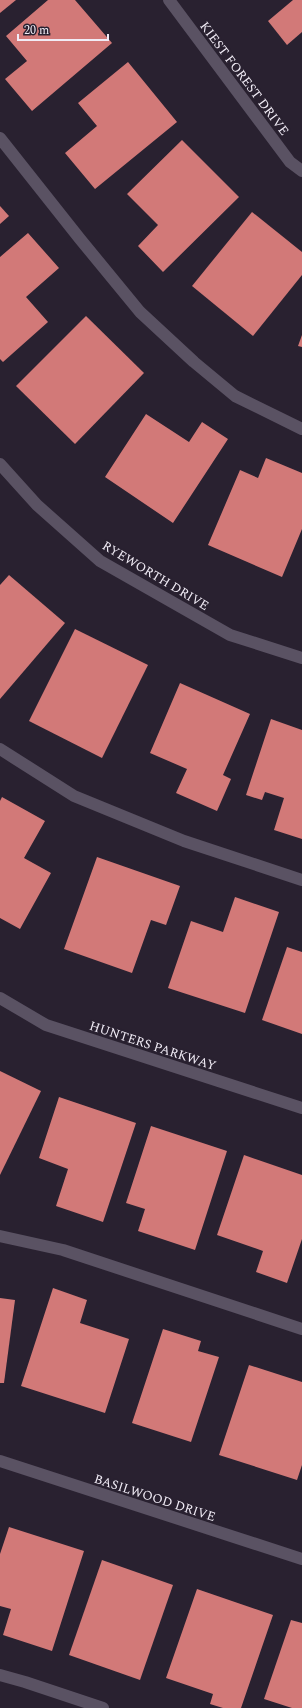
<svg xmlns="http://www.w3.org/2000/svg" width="302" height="1708" font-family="Spectral,serif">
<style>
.building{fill:#d27978}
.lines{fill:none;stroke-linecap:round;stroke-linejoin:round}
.lane{stroke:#5a5263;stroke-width:12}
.street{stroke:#5a5263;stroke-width:12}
.secondary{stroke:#5a5263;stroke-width:12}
.labels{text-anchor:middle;stroke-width:4;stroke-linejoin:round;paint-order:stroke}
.street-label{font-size:13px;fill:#f1ecf6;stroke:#292130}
</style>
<rect width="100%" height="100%" fill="#292130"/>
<g class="building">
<path d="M 0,0 L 16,0 L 0,13 Z"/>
<path d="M 48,0 L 75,0 L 112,43 L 32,111 L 5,79 L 27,61 L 6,36 Z"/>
<path d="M 293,0 L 302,0 L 302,32 L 287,45 L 268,21 Z"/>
<path d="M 128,62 L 177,122 L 95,189 L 65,153 L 97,126 L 78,103 Z"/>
<path d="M 182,140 L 239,197 L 163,272 L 138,246 L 158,225 L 127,194 Z"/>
<path d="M 0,206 L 9,216 L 0,224 Z"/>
<path d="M 252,212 L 302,252 L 302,275 L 253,336 L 192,286 Z"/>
<path d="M 28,233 L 59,268 L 26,297 L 48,322 L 3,362 L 0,359 L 0,257 Z"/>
<path d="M 86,316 L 144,373 L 75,444 L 16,386 Z"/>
<path d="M 302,335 L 302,347 L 298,346 Z"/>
<path d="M 146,414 L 189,442 L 202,422 L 228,439 L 173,523 L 105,477 Z"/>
<path d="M 266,458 L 302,473 L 302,529 L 282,577 L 208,545 L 240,470 L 258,478 Z"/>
<path d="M 9,575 L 65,623 L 0,699 L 0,585 Z"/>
<path d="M 75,629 L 148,665 L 102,758 L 29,721 Z"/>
<path d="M 180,683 L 250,714 L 223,775 L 231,779 L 217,811 L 176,793 L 187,769 L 150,753 Z"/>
<path d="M 271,719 L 302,730 L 302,839 L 274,830 L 284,798 L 265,792 L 262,800 L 246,795 Z"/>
<path d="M 2,797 L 45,821 L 24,858 L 51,873 L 20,929 L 0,918 L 0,801 Z"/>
<path d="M 97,857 L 180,886 L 166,925 L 151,920 L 132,973 L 64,949 Z"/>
<path d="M 235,897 L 279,912 L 245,1013 L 168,988 L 191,921 L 223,932 Z"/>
<path d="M 287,947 L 302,952 L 302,1034 L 262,1020 Z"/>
<path d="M 0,1071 L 41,1091 L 0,1175 Z"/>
<path d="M 59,1097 L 136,1123 L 103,1222 L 56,1206 L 68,1169 L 39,1158 Z"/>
<path d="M 151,1126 L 227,1151 L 195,1250 L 138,1231 L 145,1209 L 126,1203 Z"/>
<path d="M 244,1155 L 302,1175 L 302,1239 L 287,1283 L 256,1272 L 263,1251 L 217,1235 Z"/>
<path d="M 53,1288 L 87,1300 L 80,1323 L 129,1339 L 105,1413 L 21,1386 Z"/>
<path d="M 0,1298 L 15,1300 L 4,1383 L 0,1383 Z"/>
<path d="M 163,1329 L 201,1341 L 198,1351 L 219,1357 L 191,1442 L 132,1423 Z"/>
<path d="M 249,1365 L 302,1382 L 302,1465 L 297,1480 L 219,1455 Z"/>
<path d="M 9,1527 L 84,1551 L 52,1651 L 3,1635 L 11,1609 L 0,1606 L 0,1554 Z"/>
<path d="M 102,1560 L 173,1585 L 140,1680 L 69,1655 Z"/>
<path d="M 197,1589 L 273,1615 L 241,1708 L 223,1708 L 210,1704 L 213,1694 L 166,1678 Z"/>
<path d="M 291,1620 L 302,1623 L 302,1708 L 292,1708 L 264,1699 Z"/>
</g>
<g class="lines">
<g class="lane">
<path d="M 0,138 L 80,239 L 140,312 L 194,362 L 235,396 L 302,429"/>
<path d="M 0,749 L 74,796 L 184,841 L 302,880"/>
<path d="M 0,1236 L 63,1250 L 302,1329"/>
<path d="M 0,1675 L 25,1682 L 103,1708"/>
</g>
<g class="street">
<path d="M 169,0 L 290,162 L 302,171"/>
<path d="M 0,464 L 37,505 L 100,561 L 230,635 L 302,658"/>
<path d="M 0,1461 L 302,1559"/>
</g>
<path class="secondary" d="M 0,998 L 46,1025 L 302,1108"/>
</g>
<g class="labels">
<g class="street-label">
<text transform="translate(245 78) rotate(53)" y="5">KIEST FOREST DRIVE</text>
<text transform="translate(156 575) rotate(31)" y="5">RYEWORTH DRIVE</text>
<text transform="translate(153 1045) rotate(18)" y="5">HUNTERS PARKWAY</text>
<text transform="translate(155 1497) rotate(18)" y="5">BASILWOOD DRIVE</text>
</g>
</g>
<path d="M18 34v6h90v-6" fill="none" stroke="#f1ecf6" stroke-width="2"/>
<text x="24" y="34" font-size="12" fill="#f1ecf6" stroke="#292130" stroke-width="3" paint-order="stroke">20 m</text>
</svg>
